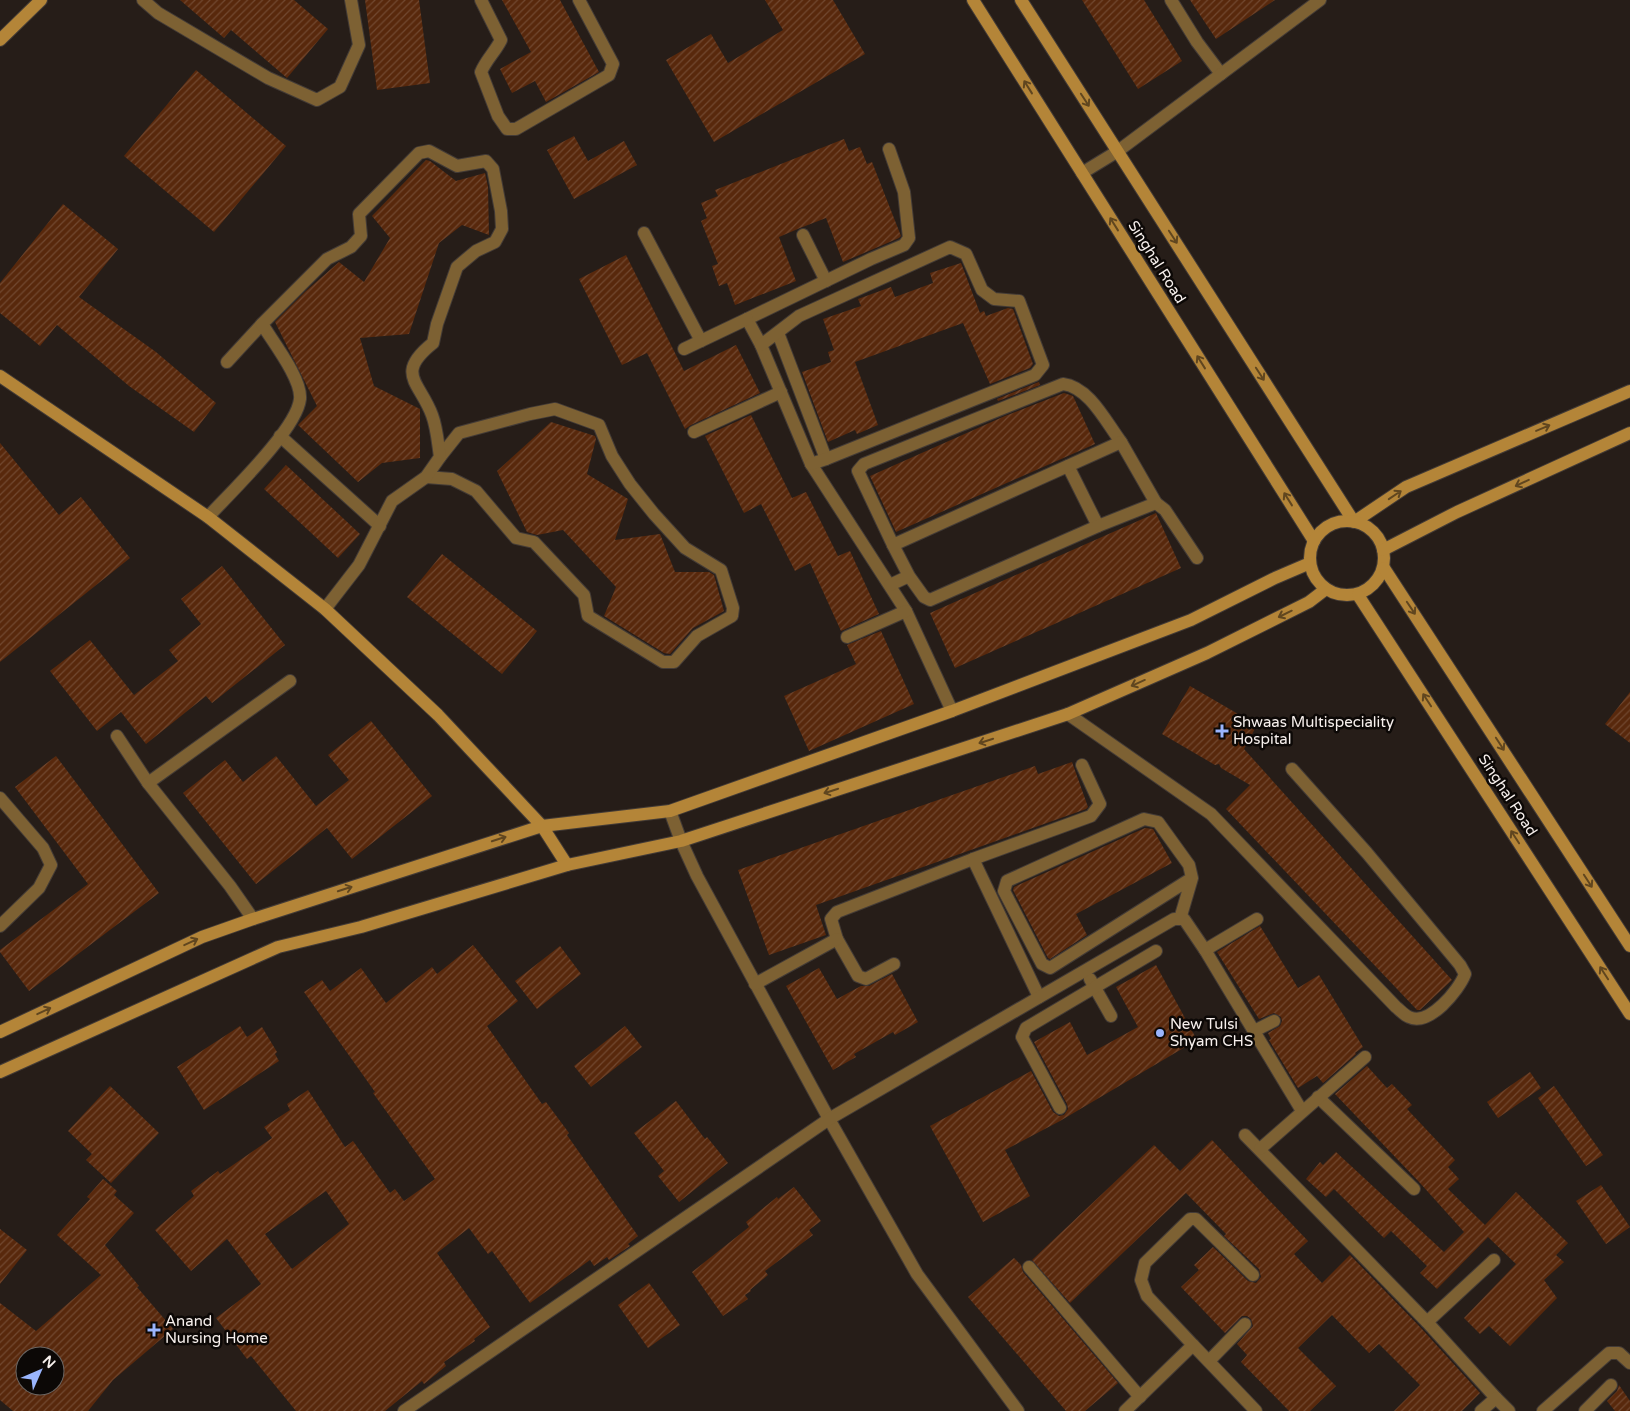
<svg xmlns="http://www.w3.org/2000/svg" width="1630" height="1411" font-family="'Varela Round',sans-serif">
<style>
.building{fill:url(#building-hatch);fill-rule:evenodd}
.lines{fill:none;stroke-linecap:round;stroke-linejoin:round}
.street-casing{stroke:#433b36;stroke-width:14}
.secondary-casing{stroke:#433b36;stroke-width:14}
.street{stroke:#7d6133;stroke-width:12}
.secondary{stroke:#b48538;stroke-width:12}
.oneway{stroke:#60461f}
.poi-dot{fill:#9ab5fd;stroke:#0c0806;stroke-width:2}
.labels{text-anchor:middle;stroke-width:5;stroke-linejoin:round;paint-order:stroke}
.street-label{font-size:15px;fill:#f7f0ed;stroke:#0c0806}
.poi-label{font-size:15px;fill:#f7f0ed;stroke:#0c0806;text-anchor:start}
</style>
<defs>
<pattern id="building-hatch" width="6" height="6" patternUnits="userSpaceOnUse" patternTransform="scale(1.25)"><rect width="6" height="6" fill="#58280c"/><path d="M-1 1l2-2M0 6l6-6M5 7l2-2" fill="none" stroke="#714830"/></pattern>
</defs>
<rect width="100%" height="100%" fill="#261d18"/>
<g class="building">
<path d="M 180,0 L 294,0 L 328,29 L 287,78 L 231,30 L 224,38 Z"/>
<path d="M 365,0 L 419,0 L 430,83 L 377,90 Z"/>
<path d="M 502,0 L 560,0 L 599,72 L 546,102 L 535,81 L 512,93 L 500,69 L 531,52 Z"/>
<path d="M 765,0 L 833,0 L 865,54 L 714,142 L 666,60 L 711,34 L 728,63 L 783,30 Z"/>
<path d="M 1082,0 L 1144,0 L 1182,61 L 1138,89 Z"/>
<path d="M 1190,0 L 1275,0 L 1216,39 Z"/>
<path d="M 196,70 L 286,146 L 214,232 L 124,156 Z"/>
<path d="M 574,136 L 588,161 L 624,141 L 637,165 L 574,199 L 547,150 Z"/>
<path d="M 844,139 L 849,151 L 860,147 L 867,164 L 872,162 L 901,236 L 899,238 L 843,262 L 826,218 L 800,228 L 779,237 L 796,281 L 735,305 L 727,283 L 719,286 L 712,266 L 718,264 L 701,221 L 707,218 L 701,203 L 718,196 L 715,190 Z"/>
<path d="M 426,160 L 430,161 L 456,181 L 485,173 L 488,187 L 489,235 L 462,225 L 439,243 L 409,334 L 360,338 L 374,386 L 420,409 L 420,458 L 382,463 L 358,482 L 298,425 L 317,406 L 275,322 L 306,291 L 339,262 L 364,282 L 390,238 L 372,216 Z"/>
<path d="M 63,204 L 118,249 L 79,297 L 156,352 L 216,403 L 194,432 L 129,386 L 57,325 L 40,346 L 0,313 L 0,283 Z"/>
<path d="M 626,255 L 684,371 L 736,345 L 760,393 L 691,425 L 685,429 L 647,353 L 622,365 L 579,279 Z"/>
<path d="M 961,263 L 980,313 L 984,311 L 986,316 L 1008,308 L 1013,309 L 1033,364 L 1030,368 L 990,384 L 963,323 L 855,362 L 878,425 L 857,434 L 855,430 L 828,442 L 802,372 L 831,362 L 828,352 L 834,350 L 823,319 L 861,306 L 858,299 L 891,287 L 895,297 L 933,283 L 930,273 Z"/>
<path d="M 1039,382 L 1040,385 L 998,401 L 997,399 Z"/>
<path d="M 1064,393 L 1073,396 L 1095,444 L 896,532 L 870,476 L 1005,416 Z"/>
<path d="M 751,415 L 792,498 L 806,492 L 838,556 L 850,551 L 879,614 L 841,631 L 810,563 L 795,571 L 761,504 L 744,513 L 705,436 Z"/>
<path d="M 551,422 L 595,436 L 596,439 L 587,474 L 628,499 L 615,540 L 660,534 L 675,572 L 709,572 L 714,575 L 724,611 L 693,628 L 670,654 L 664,653 L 604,616 L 616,587 L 563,530 L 537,535 L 527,532 L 497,471 Z"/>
<path d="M 0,443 L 59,515 L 81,497 L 130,558 L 0,662 Z"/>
<path d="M 286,465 L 360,534 L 338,558 L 264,489 Z"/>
<path d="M 1156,513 L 1181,568 L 955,668 L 930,613 Z"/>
<path d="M 442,554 L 537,631 L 502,674 L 407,597 Z"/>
<path d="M 222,566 L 285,645 L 212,703 L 206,696 L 146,744 L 121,712 L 97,731 L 50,671 L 90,640 L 134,695 L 178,661 L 169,650 L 201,624 L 181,599 Z"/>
<path d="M 881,631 L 914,704 L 809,751 L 784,696 L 856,664 L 847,645 Z"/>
<path d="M 1190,686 L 1257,725 L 1244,749 L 1452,980 L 1420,1010 L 1417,1010 L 1226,809 L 1250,785 L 1221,768 L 1219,764 L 1215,765 L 1162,734 Z"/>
<path d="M 1630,692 L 1630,743 L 1605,724 Z"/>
<path d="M 371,721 L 432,796 L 352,859 L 327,828 L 256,884 L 183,793 L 225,760 L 243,782 L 276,756 L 316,806 L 349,780 L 328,755 Z"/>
<path d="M 56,756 L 159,893 L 29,991 L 0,952 L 0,950 L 88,884 L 15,787 Z"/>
<path d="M 1072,762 L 1088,807 L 1086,809 L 816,905 L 826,935 L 769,955 L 738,870 L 1035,766 L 1038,774 Z"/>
<path d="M 1145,828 L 1153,829 L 1172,863 L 1076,914 L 1087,935 L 1050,959 L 1048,958 L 1013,890 L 1014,887 Z"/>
<path d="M 1260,926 L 1298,988 L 1319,975 L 1363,1047 L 1355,1053 L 1356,1054 L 1323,1083 L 1317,1076 L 1298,1088 L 1269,1040 L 1271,1039 L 1268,1033 L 1280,1026 L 1282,1021 L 1281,1017 L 1274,1013 L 1259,1019 L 1217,952 Z"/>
<path d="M 473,945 L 518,1001 L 487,1026 L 542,1104 L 546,1102 L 569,1133 L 567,1135 L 638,1236 L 628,1244 L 630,1246 L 609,1260 L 607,1257 L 594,1266 L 590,1260 L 530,1303 L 492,1251 L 488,1254 L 469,1228 L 437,1253 L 490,1327 L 474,1339 L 475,1341 L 444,1362 L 446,1366 L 424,1384 L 422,1381 L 385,1411 L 296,1411 L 251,1356 L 247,1359 L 216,1318 L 261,1284 L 227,1239 L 191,1271 L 155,1230 L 194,1196 L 191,1191 L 218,1171 L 220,1174 L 272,1138 L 264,1127 L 290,1110 L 287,1104 L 308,1090 L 345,1147 L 353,1141 L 390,1193 L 395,1189 L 404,1201 L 435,1179 L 373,1093 L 375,1092 L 304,992 L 322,980 L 330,991 L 361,968 L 386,1003 L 432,967 L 437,974 ZM 326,1191 L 349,1224 L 292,1269 L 265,1234 Z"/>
<path d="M 560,946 L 581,974 L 537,1009 L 515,981 Z"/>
<path d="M 1156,965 L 1197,1040 L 1060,1121 L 1005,1150 L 1030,1196 L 983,1222 L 930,1126 L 1031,1071 L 1053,1112 L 1059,1116 L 1064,1115 L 1068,1109 L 1067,1104 L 1034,1042 L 1070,1022 L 1087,1055 L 1138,1027 L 1116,987 Z"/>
<path d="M 819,968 L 837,999 L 861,986 L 869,986 L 892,974 L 918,1022 L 895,1035 L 893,1032 L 854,1054 L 856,1057 L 833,1070 L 786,986 Z"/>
<path d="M 240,1026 L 247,1037 L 262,1027 L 277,1052 L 275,1054 L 279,1061 L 204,1110 L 177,1067 Z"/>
<path d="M 625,1026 L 642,1047 L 591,1087 L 574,1066 Z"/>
<path d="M 1367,1066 L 1387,1088 L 1392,1084 L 1412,1105 L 1407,1109 L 1455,1160 L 1448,1167 L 1459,1179 L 1448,1189 L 1485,1225 L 1516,1192 L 1568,1243 L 1556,1255 L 1564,1262 L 1544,1280 L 1557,1298 L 1510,1346 L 1489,1326 L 1480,1334 L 1464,1318 L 1516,1264 L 1488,1237 L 1437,1289 L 1420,1273 L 1427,1266 L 1391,1231 L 1384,1238 L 1334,1189 L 1326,1197 L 1306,1179 L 1320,1162 L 1323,1165 L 1336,1152 L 1444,1252 L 1464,1232 L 1420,1183 L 1335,1094 Z"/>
<path d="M 1530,1072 L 1541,1088 L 1498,1118 L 1487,1102 Z"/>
<path d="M 110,1086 L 159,1133 L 111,1183 L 86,1160 L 92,1154 L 68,1131 Z"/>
<path d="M 1554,1086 L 1603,1155 L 1586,1166 L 1538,1098 Z"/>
<path d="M 676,1101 L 705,1139 L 707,1137 L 728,1163 L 679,1202 L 658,1176 L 664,1171 L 634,1133 Z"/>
<path d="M 1212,1140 L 1308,1241 L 1294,1254 L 1322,1283 L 1350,1255 L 1421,1328 L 1480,1393 L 1462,1411 L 1394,1411 L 1420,1385 L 1379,1344 L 1369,1353 L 1332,1315 L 1298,1348 L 1336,1386 L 1310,1411 L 1289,1411 L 1241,1362 L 1247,1355 L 1237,1344 L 1253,1326 L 1251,1319 L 1247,1316 L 1242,1316 L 1225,1333 L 1181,1287 L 1199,1270 L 1194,1265 L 1213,1247 L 1248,1281 L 1256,1283 L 1261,1277 L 1259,1269 L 1224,1236 L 1226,1234 L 1186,1193 L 1070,1303 L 1032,1260 L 1154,1145 L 1180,1171 Z"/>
<path d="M 103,1179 L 117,1191 L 114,1195 L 134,1213 L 105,1245 L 139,1286 L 137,1287 L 173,1329 L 113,1380 L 88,1411 L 13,1411 L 0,1400 L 0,1303 L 36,1331 L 101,1275 L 57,1235 L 90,1199 L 87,1197 ZM 25,1356 L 55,1356 L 55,1386 L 25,1386 Z"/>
<path d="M 1601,1185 L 1630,1227 L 1606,1244 L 1576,1201 Z"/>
<path d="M 794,1187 L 821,1221 L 809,1230 L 813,1235 L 765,1271 L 768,1275 L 750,1290 L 751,1291 L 745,1295 L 748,1299 L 723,1316 L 692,1272 L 749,1227 L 746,1222 L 777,1197 L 778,1199 Z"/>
<path d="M 0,1229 L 27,1250 L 0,1284 Z"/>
<path d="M 1014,1258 L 1021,1265 L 1023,1272 L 1118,1383 L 1085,1411 L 1066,1411 L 968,1297 Z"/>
<path d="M 649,1283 L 680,1325 L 648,1348 L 618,1305 Z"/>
<path d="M 1619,1385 L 1630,1401 L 1630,1411 L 1615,1411 L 1607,1401 L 1617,1391 Z"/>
</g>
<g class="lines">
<g class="street-casing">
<g id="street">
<path d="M 143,0 L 158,13 L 268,78 L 317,100 L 340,87 L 359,45 L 351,0"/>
<path d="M 481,0 L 501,40 C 495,52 486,60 481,72 L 498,116 L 507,129 L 516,129 L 609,75 L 613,64 L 579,0"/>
<path d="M 1171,0 L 1197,42 L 1221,74"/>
<path d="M 889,149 L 904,192 L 909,238 L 904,245 L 871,259 L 747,319 L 761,345 L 811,464 L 906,611 L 952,711"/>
<path d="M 1082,173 L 1118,151 L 1320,0"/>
<path d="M 644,233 L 701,341"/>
<path d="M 803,235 L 826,281"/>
<path d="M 778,333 L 826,459"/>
<path d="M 761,345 L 799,316 L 950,247 L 966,254 L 982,290 L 994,299 L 1019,301 L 1043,365 L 1035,375 L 826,459 L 811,464"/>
<path d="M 684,349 L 747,319"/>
<path d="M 227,362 L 262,324"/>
<path d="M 694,432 L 781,392"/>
<path d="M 280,436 L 380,526"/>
<path d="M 1068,466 L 1098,526"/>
<path d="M 426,477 L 452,479 L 476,491 L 516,538 L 534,542 L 584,595 L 588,616 L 663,662 L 674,662 L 697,636 L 732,616 L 733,608 L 721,570 L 685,548 L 654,514 L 630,484 L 612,456 L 599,425 L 555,409 L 530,414 L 459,433 L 440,457"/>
<path d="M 1156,503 L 1165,510 L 1197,558"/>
<path d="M 208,517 C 230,493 297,429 300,399 C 302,379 273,342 262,324 L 327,259 L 351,247 L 361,236 L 359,214 L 419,153 L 429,151 L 457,166 L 486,161 L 493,169 L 501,211 L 502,229 L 495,242 L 476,251 L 457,267 L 437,324 L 433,343 C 394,374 420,382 432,415 C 437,428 438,444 440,457 L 426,477 L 392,501 L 359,565 L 325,609"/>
<path d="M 893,545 L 858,471 L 864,464 L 1063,384 C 1089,387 1106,422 1121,442"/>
<path d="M 890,585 L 909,576 L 924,597 L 930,600 L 1098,526 L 1156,503 L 1121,442 L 893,545 L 909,576"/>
<path d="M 847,637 L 906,611"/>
<path d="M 1068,714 L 1211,814 L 1396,1007 C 1400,1010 1404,1015 1409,1017 C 1429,1027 1459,990 1465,974 L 1460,965 L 1367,853 L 1292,769"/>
<path d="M 117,736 L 148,783"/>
<path d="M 0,798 L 43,848 L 51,865 L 39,888 L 0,926"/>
<path d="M 670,811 L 681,841 L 697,876 L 829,1119 L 917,1274 L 1018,1411"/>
<path d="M 253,919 L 230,886 L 148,783 L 290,681"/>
<path d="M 1180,919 L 1192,878 L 1189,865 L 1158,822 L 1144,819 L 1007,881 L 1004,891 L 1042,964 L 1050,968 L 1192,878"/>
<path d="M 1257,919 L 1205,950 L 1302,1111"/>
<path d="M 894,964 L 866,979 L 858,976 L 837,939 L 831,919 L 837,912 L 973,859"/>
<path d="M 1090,979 L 1111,1016"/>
<path d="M 755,984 L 837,939"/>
<path d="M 1039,997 L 973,859 L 1091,816 L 1100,804 L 1082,765"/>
<path d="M 1254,1031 L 1274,1021"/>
<path d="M 1318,1097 L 1414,1189"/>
<path d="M 1060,1108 L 1022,1037 L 1026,1028 L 1156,951"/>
<path d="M 1245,1135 L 1427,1322 L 1496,1398"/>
<path d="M 1260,1149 L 1365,1057"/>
<path d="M 1029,1267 L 1140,1397"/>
<path d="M 1427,1322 L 1494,1260"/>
<path d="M 1193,1345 L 1147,1296 L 1141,1280 L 1145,1263 L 1190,1219 L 1196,1219 L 1253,1275"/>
<path d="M 1209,1361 L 1245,1324"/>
<path d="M 404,1411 L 829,1119 L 1174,919 L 1184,919 L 1205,950"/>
<path d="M 1125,1411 L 1193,1345 L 1256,1411"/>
<path d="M 1481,1411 L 1496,1398 L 1509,1411"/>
<path d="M 1543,1411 L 1609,1353 L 1619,1353 L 1630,1363"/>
<path d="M 1585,1411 L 1611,1385"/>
</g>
</g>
<g class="secondary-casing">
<g id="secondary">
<path d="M 973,0 L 1314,541"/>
<path d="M 1021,0 L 1354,522 L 1406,487 L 1630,391"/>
<path d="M 0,40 L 41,0"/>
<path d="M 0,376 L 208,517 L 325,609 L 438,715 L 542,826 L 567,865"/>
<circle cx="1347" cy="558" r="37"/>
<path d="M 1383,550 L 1457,512 L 1630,433"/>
<path d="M 1384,568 L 1630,946"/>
<path d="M 1358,595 L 1630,1014"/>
<path d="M 0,1032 L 202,937 L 253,919 L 542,826 L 670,811 L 952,711 L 1191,620 L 1275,578 L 1310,563"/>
<path d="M 0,1072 L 278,947 L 361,927 L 567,865 L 681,841 L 1068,714 L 1207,653 L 1309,602 L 1326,589"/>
</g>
</g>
<use href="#street" class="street"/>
<use href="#secondary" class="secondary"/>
</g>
<defs><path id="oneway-shaft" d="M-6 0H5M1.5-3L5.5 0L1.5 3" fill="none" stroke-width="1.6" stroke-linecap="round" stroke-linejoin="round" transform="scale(1.25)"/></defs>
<g class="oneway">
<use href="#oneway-shaft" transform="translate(1028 87) rotate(-122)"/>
<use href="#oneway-shaft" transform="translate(1085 100) rotate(57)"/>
<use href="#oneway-shaft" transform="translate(1114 224) rotate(-122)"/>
<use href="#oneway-shaft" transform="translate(1173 237) rotate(57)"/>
<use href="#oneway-shaft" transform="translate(1201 362) rotate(-122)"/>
<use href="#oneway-shaft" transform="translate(1260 374) rotate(57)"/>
<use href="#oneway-shaft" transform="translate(1543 428) rotate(-23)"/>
<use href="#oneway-shaft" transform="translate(1522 483) rotate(155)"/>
<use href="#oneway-shaft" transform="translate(1395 495) rotate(-34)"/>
<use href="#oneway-shaft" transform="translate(1288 499) rotate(-122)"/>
<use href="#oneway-shaft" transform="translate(1411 608) rotate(56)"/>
<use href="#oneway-shaft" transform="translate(1285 614) rotate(154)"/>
<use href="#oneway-shaft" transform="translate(1138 683) rotate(156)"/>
<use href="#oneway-shaft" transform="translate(1427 700) rotate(-123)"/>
<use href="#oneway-shaft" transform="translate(986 741) rotate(162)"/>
<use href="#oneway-shaft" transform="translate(1500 744) rotate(57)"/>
<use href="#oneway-shaft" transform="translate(831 791) rotate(162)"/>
<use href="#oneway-shaft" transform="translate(1515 837) rotate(-123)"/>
<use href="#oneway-shaft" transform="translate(499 839) rotate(-18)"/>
<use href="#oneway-shaft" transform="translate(1588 881) rotate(57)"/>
<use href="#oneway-shaft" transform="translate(345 889) rotate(-18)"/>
<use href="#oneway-shaft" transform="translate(191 942) rotate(-25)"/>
<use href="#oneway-shaft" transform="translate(1604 973) rotate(-123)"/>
<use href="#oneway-shaft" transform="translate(44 1011) rotate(-25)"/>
</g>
<g class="poi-dot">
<path d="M1219.5 723.5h5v5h5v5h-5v5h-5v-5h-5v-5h5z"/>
<circle cx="1160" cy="1033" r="5"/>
<path d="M151.5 1322.5h5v5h5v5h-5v5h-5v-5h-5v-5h5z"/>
</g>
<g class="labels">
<g class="street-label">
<text transform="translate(1157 262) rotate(58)" y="5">Singhal Road</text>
<text transform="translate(1508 795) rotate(57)" y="5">Singhal Road</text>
</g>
<g class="poi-label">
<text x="1233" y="727">Shwaas Multispeciality<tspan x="1233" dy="17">Hospital</tspan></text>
<text x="1170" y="1029">New Tulsi<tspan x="1170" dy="17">Shyam CHS</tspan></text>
<text x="165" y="1326">Anand<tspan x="165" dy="17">Nursing Home</tspan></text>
</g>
</g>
<g transform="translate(40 1371) rotate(45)"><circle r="24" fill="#0c0806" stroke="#6a6562"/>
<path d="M0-4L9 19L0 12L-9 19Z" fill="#9ab5fd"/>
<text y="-8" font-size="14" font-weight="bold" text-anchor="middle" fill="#f7f0ed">N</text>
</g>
</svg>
